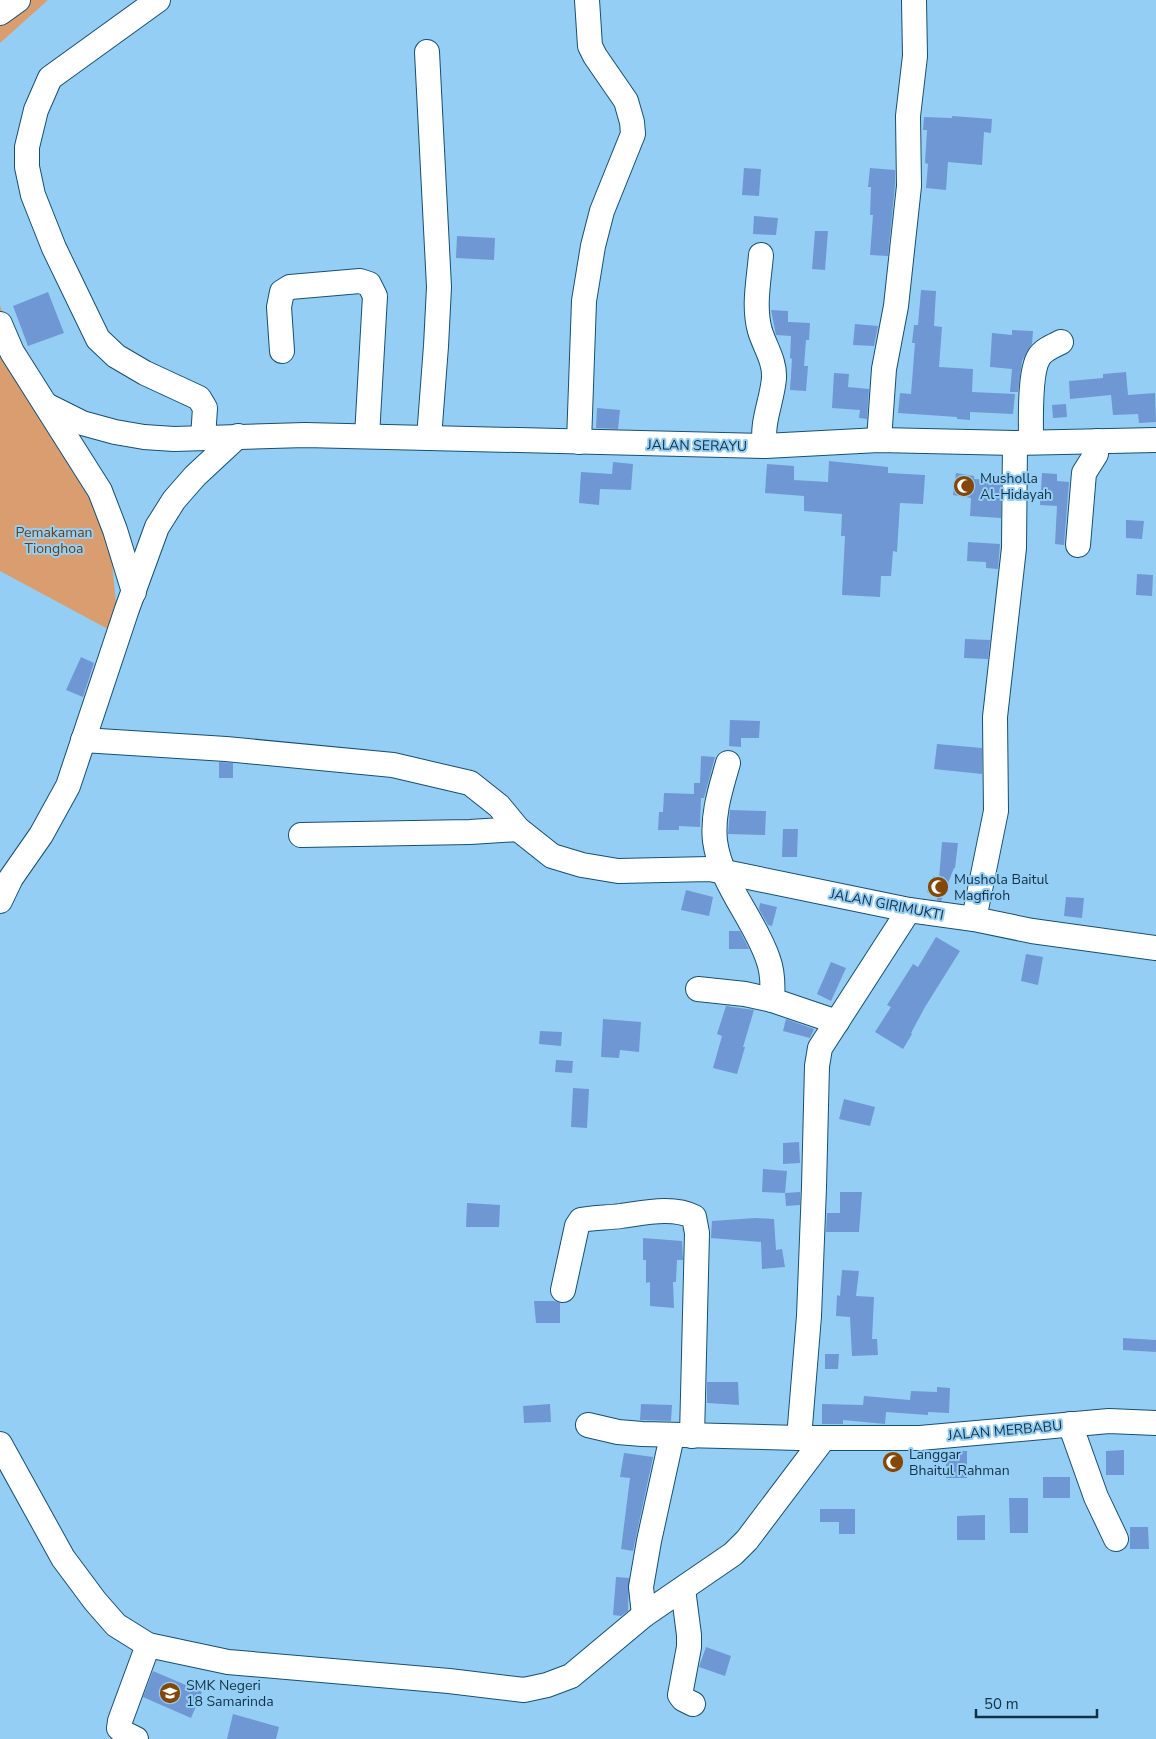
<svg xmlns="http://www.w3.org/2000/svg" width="1156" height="1739" font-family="'Nunito Sans',sans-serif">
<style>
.green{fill:#d99d6f}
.building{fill:#6f97d3}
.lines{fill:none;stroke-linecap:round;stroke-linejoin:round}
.minor-casing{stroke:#165071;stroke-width:26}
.minor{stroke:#fff;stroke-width:24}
.labels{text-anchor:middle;stroke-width:4;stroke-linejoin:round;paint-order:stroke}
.street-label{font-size:14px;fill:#123144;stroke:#95cef5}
.poi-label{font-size:14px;fill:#123144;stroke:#95cef5;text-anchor:start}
.park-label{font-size:14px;fill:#6e3d0f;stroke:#95cef5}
</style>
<rect width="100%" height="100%" fill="#95cef5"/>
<g class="green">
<path d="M 0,0 L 48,0 L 0,43 Z"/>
<path d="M 0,305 L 31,404 L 109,530 L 119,635 L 0,571 Z"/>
</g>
<g class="building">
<path d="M 952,116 L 992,119 L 991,133 L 984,132 L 982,165 L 948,162 L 946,190 L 926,188 L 928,164 L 925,163 L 927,130 L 923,130 L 924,117 L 952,118 Z"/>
<path d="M 744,168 L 761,169 L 759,196 L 742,195 Z"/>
<path d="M 870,168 L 895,170 L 895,185 L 888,256 L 870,255 L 873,215 L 870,215 L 871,187 L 868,187 Z"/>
<path d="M 754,216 L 778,218 L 776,235 L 753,234 Z"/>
<path d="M 815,231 L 828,231 L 825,270 L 812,269 Z"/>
<path d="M 457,236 L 495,238 L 494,260 L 456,258 Z"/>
<path d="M 921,290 L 936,291 L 934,326 L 942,327 L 939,367 L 973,369 L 972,392 L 1015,394 L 1013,414 L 970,412 L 970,420 L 957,419 L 957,417 L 898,413 L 900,393 L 911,394 L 915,343 L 912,343 L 914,325 L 918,325 Z"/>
<path d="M 48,292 L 64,333 L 28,346 L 13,306 Z"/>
<path d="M 771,310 L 788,311 L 788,322 L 810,323 L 809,340 L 806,340 L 804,366 L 808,366 L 806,391 L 790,390 L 792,359 L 790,358 L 791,336 L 776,335 Z"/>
<path d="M 855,324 L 878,326 L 874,346 L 853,345 Z"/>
<path d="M 1012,330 L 1033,331 L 1032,344 L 1022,361 L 1018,392 L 1010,392 L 1012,369 L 990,367 L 992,333 L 1012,335 Z"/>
<path d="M 1126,372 L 1128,395 L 1155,393 L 1156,422 L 1139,423 L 1138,414 L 1113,415 L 1111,395 L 1070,399 L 1069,381 L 1103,378 L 1103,374 Z"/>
<path d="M 834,373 L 849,374 L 848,387 L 869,389 L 867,419 L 859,418 L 860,410 L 832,408 Z"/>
<path d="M 1066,404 L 1067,417 L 1053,418 L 1052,405 Z"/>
<path d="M 597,408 L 620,410 L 618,429 L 596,428 Z"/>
<path d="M 829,461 L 888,467 L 888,473 L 925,475 L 923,504 L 900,503 L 897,552 L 893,551 L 891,576 L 881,576 L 880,597 L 842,595 L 845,536 L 841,536 L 842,514 L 804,511 L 804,496 L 765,493 L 767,464 L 794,466 L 794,480 L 828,482 Z"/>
<path d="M 613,462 L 633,464 L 631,490 L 600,489 L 599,505 L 579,503 L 581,472 L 612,474 Z"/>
<path d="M 956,473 L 974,476 L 974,479 L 1001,481 L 1001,518 L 970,516 L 971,498 L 953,495 Z"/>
<path d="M 1042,473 L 1057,474 L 1057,481 L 1069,482 L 1064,545 L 1055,544 L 1057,506 L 1040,505 Z"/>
<path d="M 1126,520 L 1144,521 L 1142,539 L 1126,538 Z"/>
<path d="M 968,542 L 1000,544 L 998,569 L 986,568 L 986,562 L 967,561 Z"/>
<path d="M 1137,574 L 1153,575 L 1152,596 L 1136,595 Z"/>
<path d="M 965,639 L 990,640 L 988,659 L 964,658 Z"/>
<path d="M 81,657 L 94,663 L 83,697 L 66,690 Z"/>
<path d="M 730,720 L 760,721 L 759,738 L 741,738 L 741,747 L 729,746 Z"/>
<path d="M 937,744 L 982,748 L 982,774 L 934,769 Z"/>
<path d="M 701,756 L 715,757 L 704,798 L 701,798 L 700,827 L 679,826 L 679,830 L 658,830 L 659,812 L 663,812 L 664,793 L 694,794 L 694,783 L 700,783 Z"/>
<path d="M 219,762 L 233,763 L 233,778 L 219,778 Z"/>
<path d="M 730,810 L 766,811 L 765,835 L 728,834 Z"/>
<path d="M 783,829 L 798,829 L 797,857 L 782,857 Z"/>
<path d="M 942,842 L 958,843 L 955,868 L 954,868 L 941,901 L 937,900 L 937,896 L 927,892 L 933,876 L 939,879 Z"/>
<path d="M 686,890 L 713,897 L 709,916 L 681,910 Z"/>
<path d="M 1066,897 L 1084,898 L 1082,918 L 1064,916 Z"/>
<path d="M 760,903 L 777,907 L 772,926 L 768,925 L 759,909 Z"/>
<path d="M 729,931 L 740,931 L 749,949 L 729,949 Z"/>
<path d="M 936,937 L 960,951 L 925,1007 L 911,1033 L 912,1034 L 903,1049 L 875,1032 L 891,1007 L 887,1005 L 913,964 L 918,967 Z"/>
<path d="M 1026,954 L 1043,957 L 1038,985 L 1021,981 Z"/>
<path d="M 831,962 L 846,968 L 831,1001 L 817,994 Z"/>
<path d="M 726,1006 L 754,1010 L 743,1047 L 745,1047 L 737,1074 L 713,1068 L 722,1036 L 717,1034 Z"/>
<path d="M 603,1019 L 641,1022 L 639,1052 L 620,1050 L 619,1058 L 601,1057 Z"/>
<path d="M 786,1019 L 814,1029 L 810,1038 L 783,1031 Z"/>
<path d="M 540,1031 L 562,1032 L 561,1046 L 539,1044 Z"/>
<path d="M 556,1060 L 573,1061 L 572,1073 L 555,1072 Z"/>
<path d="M 573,1088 L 589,1089 L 587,1128 L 571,1127 Z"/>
<path d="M 844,1099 L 875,1107 L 870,1126 L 839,1119 Z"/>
<path d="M 799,1142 L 800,1163 L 783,1164 L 783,1143 Z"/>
<path d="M 763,1169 L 787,1171 L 785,1193 L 762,1192 Z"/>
<path d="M 800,1192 L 800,1205 L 786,1206 L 785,1193 Z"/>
<path d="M 840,1192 L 862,1192 L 859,1232 L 826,1232 L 827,1213 L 840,1213 Z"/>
<path d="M 467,1203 L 500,1205 L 499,1227 L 466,1227 Z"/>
<path d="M 755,1218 L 774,1219 L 776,1250 L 782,1249 L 785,1267 L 762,1269 L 761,1242 L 711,1238 L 712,1221 Z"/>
<path d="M 643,1238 L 682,1241 L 683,1260 L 677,1260 L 676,1282 L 673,1282 L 674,1308 L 650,1306 L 650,1282 L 646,1283 L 646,1260 L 643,1260 Z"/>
<path d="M 842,1270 L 859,1271 L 856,1296 L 874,1297 L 872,1339 L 877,1339 L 878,1355 L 852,1356 L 850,1317 L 836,1316 L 837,1295 L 840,1296 Z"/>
<path d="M 534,1301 L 554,1301 L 560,1303 L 560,1323 L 536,1323 Z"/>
<path d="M 1123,1338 L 1156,1340 L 1156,1352 L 1123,1350 Z"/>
<path d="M 825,1354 L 839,1354 L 838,1369 L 825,1369 Z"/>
<path d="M 707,1382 L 738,1382 L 739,1405 L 707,1403 Z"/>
<path d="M 937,1387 L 950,1388 L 949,1413 L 928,1412 L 928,1415 L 886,1412 L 885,1424 L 843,1420 L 843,1424 L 822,1424 L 822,1404 L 863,1405 L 864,1396 L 910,1400 L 911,1391 L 937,1392 Z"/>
<path d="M 550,1404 L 551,1422 L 524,1423 L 523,1406 Z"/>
<path d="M 641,1404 L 672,1405 L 671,1421 L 640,1420 Z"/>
<path d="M 1124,1450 L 1124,1475 L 1106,1475 L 1106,1451 Z"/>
<rect x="946" y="1451" width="21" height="27"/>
<path d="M 624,1453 L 653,1457 L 633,1551 L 621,1549 L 630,1478 L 620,1477 Z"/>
<rect x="1043" y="1477" width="27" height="21"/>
<path d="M 1009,1498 L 1028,1498 L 1028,1533 L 1010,1533 Z"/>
<path d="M 820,1509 L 855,1509 L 855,1534 L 839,1534 L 839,1522 L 820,1522 Z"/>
<path d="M 985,1515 L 985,1540 L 957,1540 L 957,1516 Z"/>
<path d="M 1130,1527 L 1148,1527 L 1149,1549 L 1130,1549 Z"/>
<path d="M 616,1577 L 629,1578 L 628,1611 L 621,1616 L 613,1615 Z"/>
<path d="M 706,1647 L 731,1656 L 725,1676 L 699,1667 Z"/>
<path d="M 153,1671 L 202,1692 L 191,1718 L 143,1697 Z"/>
<path d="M 233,1714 L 279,1727 L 276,1739 L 227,1739 Z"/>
</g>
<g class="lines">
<g class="minor-casing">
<g id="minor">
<path d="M 158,0 L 50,78 L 36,110 L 27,147 L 27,167 L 33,195 L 54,248 L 98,339 L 116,356 L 145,373 L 199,398 L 205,408 L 203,438"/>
<path d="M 0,13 L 18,0"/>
<path d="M 427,52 L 439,287 L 436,346 L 429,438"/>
<path d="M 761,255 C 759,280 753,306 760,331 C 765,347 775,361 774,378 C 772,402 761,422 765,446"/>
<path d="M 0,324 L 12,352 L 100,491 L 115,530 L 134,592"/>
<path d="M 282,351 L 279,307 L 282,292 L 290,287 L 360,281 L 369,284 L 375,296 L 367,436"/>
<path d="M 46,405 L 82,423 L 115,432 L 144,437 L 174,439 L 305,435 L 765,446 L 879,440 L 1015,443 L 1156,440"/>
<path d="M 879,440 L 884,369 L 896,306 L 909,186 L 908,116 L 915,56 L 914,0"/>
<path d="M 579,442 L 584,301 L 593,246 L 602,211 L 633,134 L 632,122 L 626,101 L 595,56 L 590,46 L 587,0"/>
<path d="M 1031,442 C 1031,424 1029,372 1039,357 C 1043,350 1053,346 1061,342"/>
<path d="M 1078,545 L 1084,473 L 1096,454 L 1097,441"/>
<path d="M 83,740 L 226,749 L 393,765 L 470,783 L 499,806 L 518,829 L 552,856 L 582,865 L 618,871 L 710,869 L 909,910 L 974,919 L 1032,931 L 1156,948"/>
<path d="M 728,763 C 721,788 712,814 715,841 C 721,885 754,918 768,959 C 773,972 773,986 772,1000"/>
<path d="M 301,835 L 470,832 L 518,829"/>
<path d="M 0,901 L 11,878 L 41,835 L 68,786 L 127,609 L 157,527 L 174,500 L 195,476 L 238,436"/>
<path d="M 974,919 L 996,811 L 995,717 L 1014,548 L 1015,443"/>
<path d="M 698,989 L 745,994 L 772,1000 L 837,1022"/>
<path d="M 563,1290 L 577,1226 L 581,1220 C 595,1217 607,1218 621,1216 C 644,1213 673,1206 694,1217 L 697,1233 L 692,1436"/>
<path d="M 1070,1424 L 1096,1497 L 1116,1539"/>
<path d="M 588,1425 L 618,1432 L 642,1434 L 799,1438"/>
<path d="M 824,1438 L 920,1438 L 1109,1421 L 1156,1423"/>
<path d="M 0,1444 L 63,1558 L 95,1601 L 116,1625 L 148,1645"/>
<path d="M 683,1589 L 689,1635 L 689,1647 L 680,1695 L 683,1699 L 693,1704"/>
<path d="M 644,1615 L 641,1587 L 649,1541 L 672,1436"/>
<path d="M 136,1739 L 124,1733 L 119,1728 L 120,1721 L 148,1645 L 228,1662 L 449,1681 L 524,1690 L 547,1685 L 571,1676 L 644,1615 L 733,1554 L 747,1540 L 824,1438 L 799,1438 L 809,1316 L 814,1187 L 817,1066 L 820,1048 L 909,910"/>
</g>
</g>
<use href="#minor" class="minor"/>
</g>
<defs>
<g id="mosque-disc" transform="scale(1.125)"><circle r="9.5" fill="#844705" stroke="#95cef5"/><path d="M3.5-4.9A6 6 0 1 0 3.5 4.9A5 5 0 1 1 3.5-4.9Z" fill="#fff"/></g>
<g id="school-disc" transform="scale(1.125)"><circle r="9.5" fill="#844705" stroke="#95cef5"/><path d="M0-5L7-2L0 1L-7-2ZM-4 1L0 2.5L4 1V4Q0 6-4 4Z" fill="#fff"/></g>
</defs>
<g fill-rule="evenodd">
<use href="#mosque-disc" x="964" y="486"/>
<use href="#mosque-disc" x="938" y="887"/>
<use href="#mosque-disc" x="893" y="1462"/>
<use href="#school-disc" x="170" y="1693"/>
</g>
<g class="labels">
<g class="street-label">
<text transform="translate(697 445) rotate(1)" y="5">JALAN SERAYU</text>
<text transform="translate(887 904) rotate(11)" y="5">JALAN GIRIMUKTI</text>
<text transform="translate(1005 1430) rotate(-5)" y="5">JALAN MERBABU</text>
</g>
<g class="poi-label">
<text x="980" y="483">Musholla<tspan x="980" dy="16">Al-Hidayah</tspan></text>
<text x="954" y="884">Mushola Baitul<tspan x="954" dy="16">Magfiroh</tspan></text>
<text x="909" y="1459">Langgar<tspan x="909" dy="16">Bhaitul Rahman</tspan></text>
<text x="186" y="1690">SMK Negeri<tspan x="186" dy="16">18 Samarinda</tspan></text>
</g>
<g class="park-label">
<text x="54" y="537">Pemakaman<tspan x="54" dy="16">Tionghoa</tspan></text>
</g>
</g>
<path d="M976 1709v8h121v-8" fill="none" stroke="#123144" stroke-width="2.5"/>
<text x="984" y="1709" font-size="15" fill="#123144" stroke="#95cef5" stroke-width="4" paint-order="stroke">50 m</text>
</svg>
